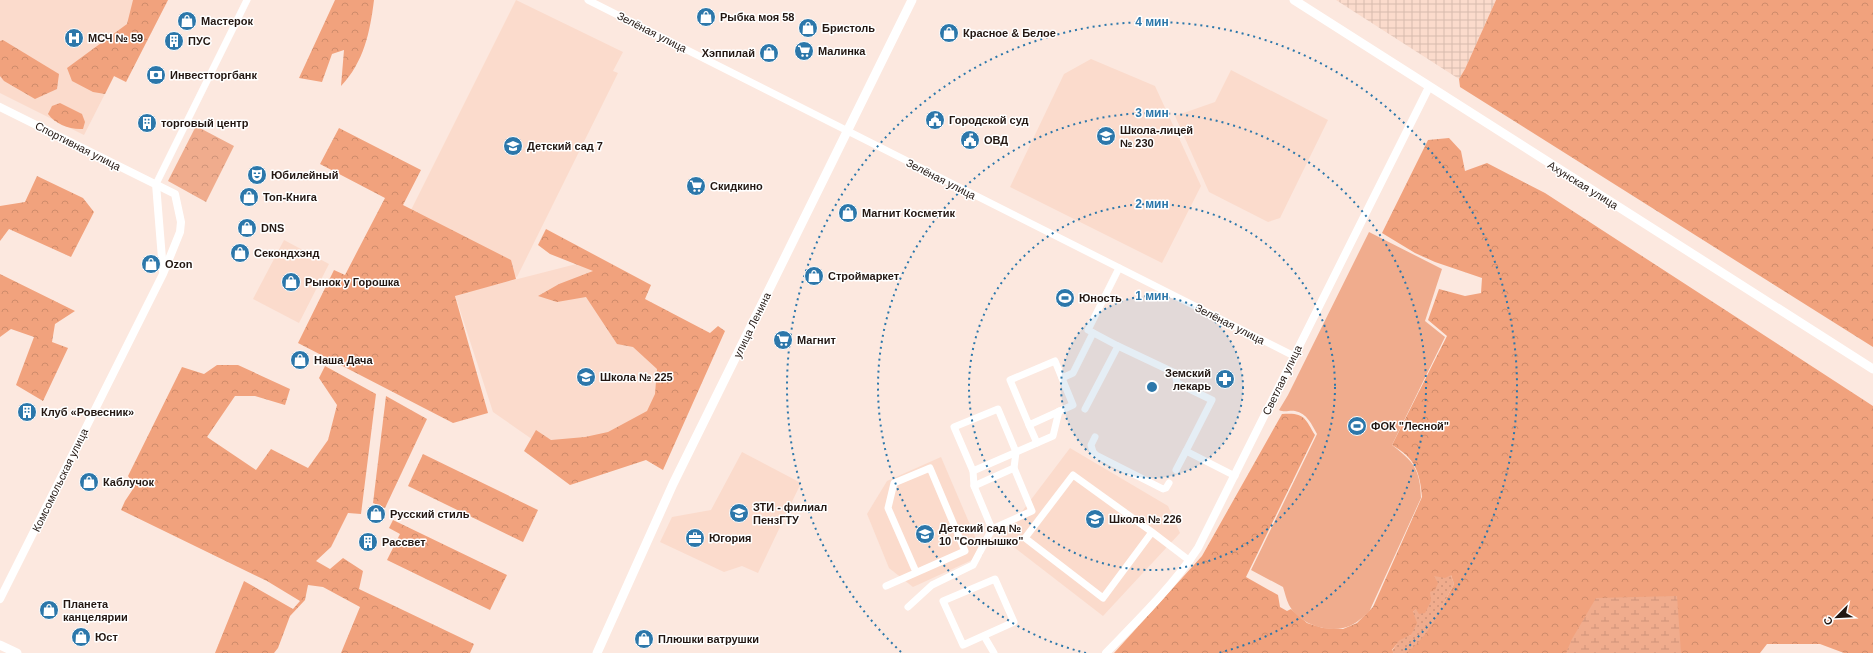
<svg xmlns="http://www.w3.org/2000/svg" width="1873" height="653" font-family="Helvetica,sans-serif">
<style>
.built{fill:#fbdbcc}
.industrial{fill:url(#industrial-grid)}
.grass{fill:url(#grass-dots)}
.forest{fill:url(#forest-crowns)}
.wetland{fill:url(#wetland-marsh)}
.park{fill:url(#park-crowns)}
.garden{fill:#f0ac8d}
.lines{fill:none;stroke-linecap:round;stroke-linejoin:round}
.minor{stroke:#fff;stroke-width:7}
.tertiary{stroke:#fff;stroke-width:8}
.secondary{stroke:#fff;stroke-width:9}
.ring{fill:none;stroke:#2c77aa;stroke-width:2;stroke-dasharray:2 4}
.labels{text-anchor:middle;stroke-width:3;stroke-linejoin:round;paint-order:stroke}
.poi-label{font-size:11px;font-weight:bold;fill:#231712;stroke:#fff;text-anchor:start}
.street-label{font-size:11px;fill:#231712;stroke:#fff}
.centre{fill:#2c77aa;stroke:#fff;stroke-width:2}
.ring-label{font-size:12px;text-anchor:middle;font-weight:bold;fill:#2c77aa;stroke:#fff;stroke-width:3;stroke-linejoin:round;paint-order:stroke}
</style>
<defs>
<pattern id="industrial-grid" width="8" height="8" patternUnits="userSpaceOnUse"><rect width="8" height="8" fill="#fbdbcc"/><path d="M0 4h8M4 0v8" fill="none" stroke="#d7bbae"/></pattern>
<pattern id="grass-dots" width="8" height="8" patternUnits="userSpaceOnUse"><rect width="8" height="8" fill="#f0ac8d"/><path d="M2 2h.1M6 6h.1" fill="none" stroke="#ce9379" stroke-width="1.8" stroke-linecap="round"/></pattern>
<pattern id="forest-crowns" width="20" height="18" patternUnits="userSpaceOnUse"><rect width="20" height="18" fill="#f1a27d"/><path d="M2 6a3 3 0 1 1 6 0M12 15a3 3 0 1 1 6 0" fill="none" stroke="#ce8b6b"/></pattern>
<pattern id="wetland-marsh" width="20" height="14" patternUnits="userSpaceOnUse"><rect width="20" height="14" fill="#f0ac8d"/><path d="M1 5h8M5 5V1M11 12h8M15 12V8" fill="none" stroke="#ce9379"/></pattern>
<pattern id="park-crowns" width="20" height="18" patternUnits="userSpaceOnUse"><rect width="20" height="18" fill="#f0ac8d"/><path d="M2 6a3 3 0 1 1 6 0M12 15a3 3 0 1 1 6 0" fill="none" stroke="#ce9379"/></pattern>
</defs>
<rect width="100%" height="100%" fill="#fce8df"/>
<g class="built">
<path d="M 0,0 L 168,0 L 126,82 L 114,76 L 84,135 L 0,93 Z"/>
<path d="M 516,0 L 623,52 L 613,71 L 618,73 L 517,277 L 407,218 Z"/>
<path d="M 1091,59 L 1155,86 L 1201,186 L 1162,263 L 1010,187 L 1064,74 Z"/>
<path d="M 1231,70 L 1328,120 L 1280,218 L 1268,222 L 1209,192 L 1175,116 L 1215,102 Z"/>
<path d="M 284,240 L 329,264 L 299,323 L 253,299 Z"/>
<path d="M 592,260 L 629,300 L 706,343 L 662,437 L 562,460 L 493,412 L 455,295 Z"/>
<path d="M 1070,448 L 1168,506 L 1180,533 L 1103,616 L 1002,538 Z"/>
<path d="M 742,452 L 801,483 L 758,573 L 742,566 L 724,572 L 660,542 L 672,517 L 711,510 Z"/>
<path d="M 941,457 L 983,555 L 913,587 L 889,568 L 867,514 L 887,481 Z"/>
</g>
<path class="industrial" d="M 1336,0 L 1496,0 L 1465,69 L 1459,79 Z"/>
<path class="grass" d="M 1434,575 L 1451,575 L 1454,584 C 1444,602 1426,645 1407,653 C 1403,653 1398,653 1394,653 L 1392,651 L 1400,639 L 1411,635 L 1413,612 L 1430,592 Z"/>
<g class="forest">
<path d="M 133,0 L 168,0 L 126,82 L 114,76 L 105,94 L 93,92 L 72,81 L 67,68 L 127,24 Z"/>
<path d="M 335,0 L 374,0 C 370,32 364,62 341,86 L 344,50 L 332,54 L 322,82 L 299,78 Z"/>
<path d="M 1496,0 L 1873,0 L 1873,347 L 1460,87 L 1459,79 L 1465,69 Z"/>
<path d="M 3,40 L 59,74 L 57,89 L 35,99 L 4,81 L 0,76 L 0,41 Z"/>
<path d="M 60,103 L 82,114 L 85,122 L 83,129 C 70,130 55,124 48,114 L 52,106 Z"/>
<path d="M 339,128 L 421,170 L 403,205 L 511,260 L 516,279 L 455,296 L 488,413 L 453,423 L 298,343 L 334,270 L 345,275 L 385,198 L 320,164 Z"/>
<path d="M 1449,138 L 1461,151 L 1465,171 L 1487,163 L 1545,193 L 1873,406 L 1873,653 L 1844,653 L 1820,644 L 1767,644 L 1760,653 L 1406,653 C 1429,637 1441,608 1454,584 L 1451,575 L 1445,578 L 1434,576 L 1438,583 L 1435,590 L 1430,592 L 1431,601 L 1425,613 L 1419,614 L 1416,609 L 1413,612 L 1417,623 L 1411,635 L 1400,640 L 1392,650 L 1394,653 L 1114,653 L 1202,556 L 1282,414 C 1304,412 1305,418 1315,435 L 1246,577 L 1278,595 L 1280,607 L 1287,611 L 1291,609 L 1307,623 L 1323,628 L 1343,629 L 1357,623 L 1373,607 L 1422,497 C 1420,472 1415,458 1392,445 L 1447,336 L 1428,320 L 1439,289 L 1465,296 L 1481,293 L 1482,278 L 1435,262 L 1415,253 L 1382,233 L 1428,140 Z"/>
<path d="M 37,176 L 83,198 L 94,212 L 71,257 L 9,229 L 0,241 L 0,206 L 25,202 Z"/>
<path d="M 546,229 L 651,285 L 645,299 L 710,333 L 718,326 L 725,331 L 663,470 L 646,460 L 570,485 L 524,451 L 536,430 L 551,440 L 585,437 L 608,432 L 647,411 L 655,394 L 657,369 L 633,347 L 617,344 L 586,297 L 557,302 L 538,296 L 559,284 L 593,271 L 550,254 L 538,245 Z"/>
<path d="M 0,274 L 75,311 L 55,324 L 52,342 L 68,348 L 43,401 L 16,385 L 34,337 L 11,329 L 0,337 Z"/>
<path d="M 217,365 L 238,365 L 290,389 L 285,405 L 255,396 L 235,396 L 207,437 L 256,470 L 271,449 L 308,468 L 328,440 L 337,405 L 319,378 L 325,366 L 376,394 L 361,514 L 348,513 L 331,547 L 316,561 L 330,569 L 343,558 L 363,571 L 359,589 L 474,644 L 470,653 L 341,653 L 360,607 L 323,587 L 308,585 L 305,600 L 290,616 L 278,648 L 274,653 L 215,653 L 244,581 L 293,609 L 300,601 L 267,581 L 121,510 L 125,501 L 135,486 L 128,476 L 182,367 L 204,374 Z"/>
<path d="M 386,396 L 427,419 L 385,508 L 373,503 Z"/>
<path d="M 423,454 L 538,510 L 523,542 L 408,486 Z"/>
<path d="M 393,520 L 507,575 L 490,610 L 387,560 L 400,534 L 389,528 Z"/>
</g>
<path class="wetland" d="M 1677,596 L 1681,653 L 1566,653 L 1572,639 L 1596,598 Z"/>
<path class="park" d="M 196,126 L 234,146 L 206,202 L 168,181 Z"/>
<path class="garden" d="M 1369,232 L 1442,269 L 1425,321 L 1445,337 L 1392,445 C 1414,462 1420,469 1421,498 L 1369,612 C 1361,619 1353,626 1343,628 C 1323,632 1299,623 1289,605 C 1286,599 1285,593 1283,587 L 1251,570 L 1317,434 C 1312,425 1307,413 1295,411 C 1289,410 1285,413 1279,410 L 1288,395 Z"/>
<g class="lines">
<g class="minor">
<path d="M 588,0 L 1294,356"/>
<path d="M 156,184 L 247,0"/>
<path d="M 1118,346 L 1088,330 L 1119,268"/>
<path d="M 1055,361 L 1073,405 L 1029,425 L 1010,380 Z"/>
<path d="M 1062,378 L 1073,373 L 1093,333"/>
<path d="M 1085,409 L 1118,346 L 1175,373 L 1177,383 L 1212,400 L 1186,451 L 1235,476"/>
<path d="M 1029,425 L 1037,443"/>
<path d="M 1095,437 L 1091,445 L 1093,452 L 1096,455 L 1163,489 L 1166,488 L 1169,483"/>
<path d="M 1176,470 L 1186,451"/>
<path d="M 973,471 L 1053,436 L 1059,411"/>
<path d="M 974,486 L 1014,468"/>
<path d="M 1152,532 L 1073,475 L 1025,538 L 1103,598 L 1152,532 L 1190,561"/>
<path d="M 995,579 L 1014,622 L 963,645 L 943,601 Z"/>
<path d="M 886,586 L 965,551 L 930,468 L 894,483 L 888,508 L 916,572"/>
<path d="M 908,607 L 932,585 L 973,565 L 992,529 L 1032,511 L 1014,468 L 1016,452 L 998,409 L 954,427 L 973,471 L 974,486 L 992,529"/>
<path d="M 984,636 L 994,653"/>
</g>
<g class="tertiary">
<path d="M 0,107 L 175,194 L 181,222 L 180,232 L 163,274 L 0,599"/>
<path d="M 156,184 L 163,271"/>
<path d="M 1106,653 C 1139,619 1172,587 1198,548 L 1429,87"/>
</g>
<g class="secondary">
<path d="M 1294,0 L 1873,369"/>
<path d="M 0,645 L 17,653"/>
<path d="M 597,653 L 673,484 L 912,0"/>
</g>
</g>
<circle cx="1152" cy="387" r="91" fill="#2c77aa" fill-opacity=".12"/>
<g class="ring">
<circle cx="1152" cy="387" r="91"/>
<circle cx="1152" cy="387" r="183"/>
<path d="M1086 653A274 274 0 1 1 1218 653"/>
<path d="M901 652A365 365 0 1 1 1403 652"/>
</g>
<defs>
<g id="shop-disc" transform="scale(1)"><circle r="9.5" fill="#2c77aa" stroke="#fff"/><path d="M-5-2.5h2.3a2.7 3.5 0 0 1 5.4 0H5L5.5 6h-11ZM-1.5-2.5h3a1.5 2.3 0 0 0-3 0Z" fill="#fff"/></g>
<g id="hospital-disc" transform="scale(1)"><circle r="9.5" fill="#2c77aa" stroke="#fff"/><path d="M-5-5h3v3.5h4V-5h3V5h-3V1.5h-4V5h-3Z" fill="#fff"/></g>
<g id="building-disc" transform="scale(1)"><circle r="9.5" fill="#2c77aa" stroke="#fff"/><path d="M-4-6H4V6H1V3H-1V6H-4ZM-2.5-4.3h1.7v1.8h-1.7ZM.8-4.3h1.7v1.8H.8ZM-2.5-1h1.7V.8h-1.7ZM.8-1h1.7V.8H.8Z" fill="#fff"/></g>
<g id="supermarket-disc" transform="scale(1)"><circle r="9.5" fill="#2c77aa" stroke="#fff"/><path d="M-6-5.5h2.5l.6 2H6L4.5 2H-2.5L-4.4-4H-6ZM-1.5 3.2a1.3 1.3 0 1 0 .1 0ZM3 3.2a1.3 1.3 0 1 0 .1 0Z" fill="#fff"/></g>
<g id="bank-disc" transform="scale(1)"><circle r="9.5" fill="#2c77aa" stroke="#fff"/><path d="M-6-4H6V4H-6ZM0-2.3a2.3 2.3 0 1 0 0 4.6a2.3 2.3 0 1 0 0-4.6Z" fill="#fff"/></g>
<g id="civic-disc" transform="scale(1)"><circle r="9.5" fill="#2c77aa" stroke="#fff"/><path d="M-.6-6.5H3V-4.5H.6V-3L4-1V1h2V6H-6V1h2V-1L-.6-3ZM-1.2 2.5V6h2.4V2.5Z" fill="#fff"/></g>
<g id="school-disc" transform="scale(1)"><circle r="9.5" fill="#2c77aa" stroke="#fff"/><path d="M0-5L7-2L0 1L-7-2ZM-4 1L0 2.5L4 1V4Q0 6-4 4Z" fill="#fff"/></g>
<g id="theatre-disc" transform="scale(1)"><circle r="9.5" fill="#2c77aa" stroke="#fff"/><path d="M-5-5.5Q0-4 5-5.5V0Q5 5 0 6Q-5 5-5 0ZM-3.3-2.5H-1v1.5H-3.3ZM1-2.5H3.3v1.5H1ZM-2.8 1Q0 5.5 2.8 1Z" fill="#fff"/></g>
<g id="stadium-disc" transform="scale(1)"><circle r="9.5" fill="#2c77aa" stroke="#fff"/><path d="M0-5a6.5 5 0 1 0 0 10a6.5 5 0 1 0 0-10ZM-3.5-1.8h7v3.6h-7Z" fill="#fff"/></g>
<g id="pharmacy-disc" transform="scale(1)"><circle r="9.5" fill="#2c77aa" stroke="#fff"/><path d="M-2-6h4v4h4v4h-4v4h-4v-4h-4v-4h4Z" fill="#fff"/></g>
<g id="university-disc" transform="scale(1)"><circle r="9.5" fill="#2c77aa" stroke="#fff"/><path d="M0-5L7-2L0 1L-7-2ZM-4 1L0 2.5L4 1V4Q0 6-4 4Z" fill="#fff"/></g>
<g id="office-disc" transform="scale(1)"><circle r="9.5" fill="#2c77aa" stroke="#fff"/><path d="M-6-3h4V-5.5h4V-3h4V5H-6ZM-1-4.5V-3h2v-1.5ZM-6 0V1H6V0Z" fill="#fff"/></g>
</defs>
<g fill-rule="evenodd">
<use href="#shop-disc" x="706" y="17"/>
<use href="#shop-disc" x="187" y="21"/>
<use href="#shop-disc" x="808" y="28"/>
<use href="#shop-disc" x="949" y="33"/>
<use href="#hospital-disc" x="74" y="38"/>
<use href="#building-disc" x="174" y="41"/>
<use href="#supermarket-disc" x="804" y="51"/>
<use href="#shop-disc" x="769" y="53"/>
<use href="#bank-disc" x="156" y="75"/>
<use href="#civic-disc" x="935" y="120"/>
<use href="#building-disc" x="147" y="123"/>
<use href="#school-disc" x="1106" y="136"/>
<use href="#civic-disc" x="970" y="140"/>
<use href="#school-disc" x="513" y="146"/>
<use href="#theatre-disc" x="257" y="175"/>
<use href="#supermarket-disc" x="696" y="186"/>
<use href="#shop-disc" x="249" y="197"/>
<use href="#shop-disc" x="848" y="213"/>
<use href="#shop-disc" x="247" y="228"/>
<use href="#shop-disc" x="240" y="253"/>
<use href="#shop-disc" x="151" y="264"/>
<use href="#shop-disc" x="814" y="276"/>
<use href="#shop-disc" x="291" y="282"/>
<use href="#stadium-disc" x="1065" y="298"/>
<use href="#supermarket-disc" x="783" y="340"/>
<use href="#shop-disc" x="300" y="360"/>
<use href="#school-disc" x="586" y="377"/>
<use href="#pharmacy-disc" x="1225" y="379"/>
<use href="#building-disc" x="27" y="412"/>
<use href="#stadium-disc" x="1357" y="426"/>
<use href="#shop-disc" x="89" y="482"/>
<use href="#university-disc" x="739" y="513"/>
<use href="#shop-disc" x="376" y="514"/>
<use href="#school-disc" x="1095" y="519"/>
<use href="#school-disc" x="925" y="534"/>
<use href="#office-disc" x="695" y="538"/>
<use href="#building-disc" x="368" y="542"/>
<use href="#shop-disc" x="49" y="610"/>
<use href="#shop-disc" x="81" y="637"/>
<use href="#shop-disc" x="644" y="639"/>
</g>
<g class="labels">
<g class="poi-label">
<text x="720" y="21">Рыбка моя 58</text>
<text x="201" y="25">Мастерок</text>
<text x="822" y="32">Бристоль</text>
<text x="963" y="37">Красное &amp; Белое</text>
<text x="88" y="42">МСЧ № 59</text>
<text x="188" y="45">ПУС</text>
<text x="818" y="55">Малинка</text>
<text x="755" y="57" text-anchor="end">Хэппилай</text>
<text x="170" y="79">Инвестторгбанк</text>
<text x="949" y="124">Городской суд</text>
<text x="161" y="127">торговый центр</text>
<text x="1120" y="134">Школа-лицей<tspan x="1120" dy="13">№ 230</tspan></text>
<text x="984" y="144">ОВД</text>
<text x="527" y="150">Детский сад 7</text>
<text x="271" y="179">Юбилейный</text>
<text x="710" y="190">Скидкино</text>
<text x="263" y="201">Топ-Книга</text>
<text x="862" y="217">Магнит Косметик</text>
<text x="261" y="232">DNS</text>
<text x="254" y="257">Секондхэнд</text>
<text x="165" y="268">Ozon</text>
<text x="828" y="280">Строймаркет</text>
<text x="305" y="286">Рынок у Горошка</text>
<text x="1079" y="302">Юность</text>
<text x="797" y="344">Магнит</text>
<text x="314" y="364">Наша Дача</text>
<text x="1211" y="377" text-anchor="end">Земский<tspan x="1211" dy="13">лекарь</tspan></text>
<text x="600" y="381">Школа № 225</text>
<text x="41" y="416">Клуб «Ровесник»</text>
<text x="1371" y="430">ФОК "Лесной"</text>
<text x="103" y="486">Каблучок</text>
<text x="753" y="511">ЗТИ - филиал<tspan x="753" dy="13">ПензГТУ</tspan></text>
<text x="390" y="518">Русский стиль</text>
<text x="1109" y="523">Школа № 226</text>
<text x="939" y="532">Детский сад №<tspan x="939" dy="13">10 "Солнышко"</tspan></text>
<text x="709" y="542">Югория</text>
<text x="382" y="546">Рассвет</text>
<text x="63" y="608">Планета<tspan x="63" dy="13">канцелярии</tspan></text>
<text x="95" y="641">Юст</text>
<text x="658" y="643">Плюшки ватрушки</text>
</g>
<g class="street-label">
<text transform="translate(652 32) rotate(27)" y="4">Зелёная улица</text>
<text transform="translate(78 146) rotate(27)" y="4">Спортивная улица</text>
<text transform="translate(941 179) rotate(27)" y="4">Зелёная улица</text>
<text transform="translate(1583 185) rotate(32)" y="4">Ахунская улица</text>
<text transform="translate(1230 324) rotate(27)" y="4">Зелёная улица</text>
<text transform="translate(752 325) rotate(-64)" y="4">улица Ленина</text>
<text transform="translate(1282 380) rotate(-64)" y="4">Светлая улица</text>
<text transform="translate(60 480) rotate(-64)" y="4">Комсомольская улица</text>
</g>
</g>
<circle cx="1152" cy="387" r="6" class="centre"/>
<g class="ring-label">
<text x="1152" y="26">4 мин</text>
<text x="1152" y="117">3 мин</text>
<text x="1152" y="208">2 мин</text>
<text x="1152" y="300">1 мин</text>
</g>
<g transform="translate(1837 617) rotate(246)" stroke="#ffffff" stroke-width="3" paint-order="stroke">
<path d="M0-3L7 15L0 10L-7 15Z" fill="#231712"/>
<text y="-6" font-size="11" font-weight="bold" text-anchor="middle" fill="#231712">С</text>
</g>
</svg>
